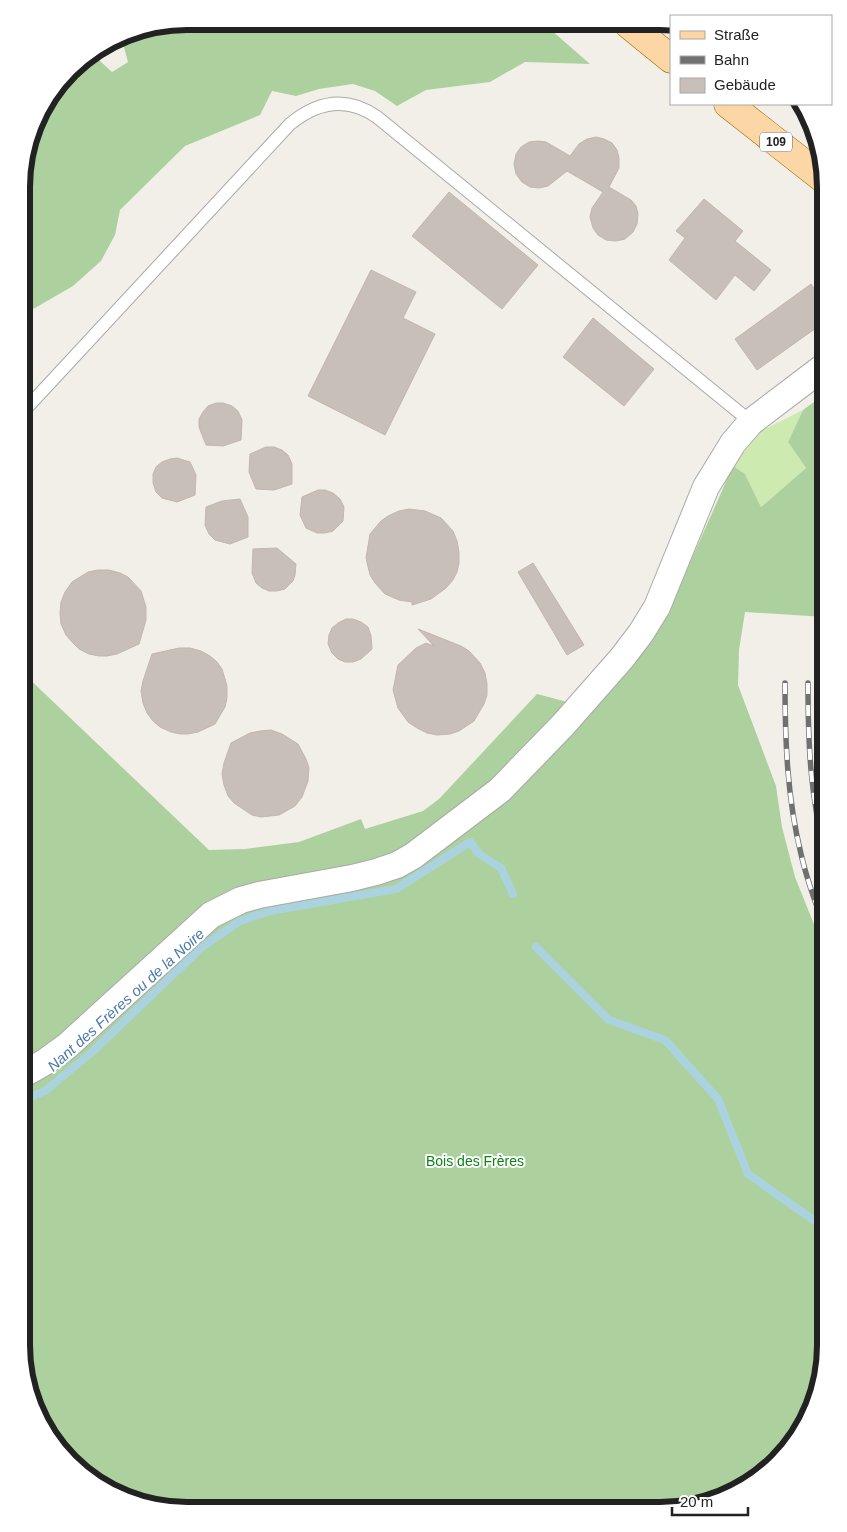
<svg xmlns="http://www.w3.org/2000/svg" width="847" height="1532" font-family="Arial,sans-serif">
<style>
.grass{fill:#cdebb0}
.forest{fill:#add19e}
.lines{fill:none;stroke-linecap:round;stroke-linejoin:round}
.stream{stroke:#aad3df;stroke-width:8}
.building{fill:#c7bfb8;stroke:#c4b6ab}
.lane-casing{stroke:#a9a9a9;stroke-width:14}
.street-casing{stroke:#a9a9a9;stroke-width:28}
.primary-casing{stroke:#a06b00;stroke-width:29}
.lane{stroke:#fff;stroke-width:12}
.street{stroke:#fff;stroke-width:26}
.primary{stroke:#fcd6a4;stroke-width:28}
.rail-casing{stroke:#707070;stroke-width:5.5}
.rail{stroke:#fff;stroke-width:4;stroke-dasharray:11;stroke-linecap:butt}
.labels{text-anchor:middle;stroke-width:4;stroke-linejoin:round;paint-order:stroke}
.shield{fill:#fff;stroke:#646464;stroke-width:1}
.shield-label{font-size:12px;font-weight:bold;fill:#222}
.park-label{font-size:14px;fill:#0c8416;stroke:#fff}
.water-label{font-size:15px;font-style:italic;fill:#4a7aab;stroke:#fff}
.rim{fill:none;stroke:#222;stroke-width:6}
</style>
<rect width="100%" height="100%" fill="#f2efe9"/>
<path class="grass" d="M 803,410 L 788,442 L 806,468 L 761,507 L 745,474 L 733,466 L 761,431 Z"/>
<g class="forest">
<path d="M 187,21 L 543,23 L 590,64 L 525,62 L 490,82 L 426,90 L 397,106 L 375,91 L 353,84 L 319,89 L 296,96 L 272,91 L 260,115 L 185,146 L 120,210 L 115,235 L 101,261 L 73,286 L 35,308 L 22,313 L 23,166 L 39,114 L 65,79 L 99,60 L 112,72 L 128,62 L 121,36 L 124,34 Z"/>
<path d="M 826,393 L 826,617 L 745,612 L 739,650 L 738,685 L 776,786 L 782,827 L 795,877 L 826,954 L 825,1356 L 813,1408 L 791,1446 L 752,1483 L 713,1502 L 660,1511 L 165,1509 L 86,1476 L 49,1437 L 30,1398 L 21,1345 L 22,672 L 209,850 L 245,849 L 299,842 L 361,819 L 365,829 L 423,811 L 439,799 L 537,694 L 594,709 L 672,603 L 733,466 L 745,474 L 761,507 L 806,468 L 788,442 L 803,410 Z"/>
</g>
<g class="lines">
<g class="stream">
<path d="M 536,947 L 609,1020 L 665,1040 L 718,1099 L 748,1174 L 825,1228"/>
<path d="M 22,1100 L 45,1091 L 93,1051 L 202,947 L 240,921 L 270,911 L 396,889 L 470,842 L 479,854 L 501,868 L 513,894"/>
</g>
</g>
<g class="building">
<path d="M 596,137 L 604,139 L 612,143 L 617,150 L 619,158 L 619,168 L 609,187 L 631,200 L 636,206 L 638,214 L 637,224 L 633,232 L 625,239 L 616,241 L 606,240 L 598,235 L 593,228 L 590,217 L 592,208 L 603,192 L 567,171 L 548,186 L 539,188 L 530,187 L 522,182 L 516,174 L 514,164 L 516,154 L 521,147 L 529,142 L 538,141 L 546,142 L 570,156 L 579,144 L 587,139 Z"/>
<path d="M 449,192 L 538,265 L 502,309 L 412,236 Z"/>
<path d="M 704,199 L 743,231 L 735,241 L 771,270 L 754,291 L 735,275 L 716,300 L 669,260 L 685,238 L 676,231 Z"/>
<path d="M 371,270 L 416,292 L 403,318 L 435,334 L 385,435 L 308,396 Z"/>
<path d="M 811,284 L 826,305 L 826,321 L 757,370 L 735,339 Z"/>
<path d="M 593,318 L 654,369 L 624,406 L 563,357 Z"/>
<path d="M 216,403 L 223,403 L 232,406 L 238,411 L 242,420 L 241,440 L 223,446 L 206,445 L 199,427 L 199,419 L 203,412 L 208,406 Z"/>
<path d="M 266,447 L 274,447 L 282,450 L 288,455 L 292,464 L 292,484 L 274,490 L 256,489 L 249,472 L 250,454 Z"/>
<path d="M 177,458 L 190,462 L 196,475 L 195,495 L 177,502 L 162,498 L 156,492 L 153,483 L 153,474 L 156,467 L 162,462 L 170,459 Z"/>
<path d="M 318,490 L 325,490 L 333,493 L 340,499 L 344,507 L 343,521 L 333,531 L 325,533 L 317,533 L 306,528 L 300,515 L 302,497 Z"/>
<path d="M 240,499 L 248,517 L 248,537 L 230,544 L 215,540 L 209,534 L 205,525 L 206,507 L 222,501 Z"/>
<path d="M 409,509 L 425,511 L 441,518 L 453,531 L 457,541 L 459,552 L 459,563 L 457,572 L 453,580 L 446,588 L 431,599 L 412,605 L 412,602 L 399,600 L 385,594 L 375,583 L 370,575 L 366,558 L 370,534 L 381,521 L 388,516 L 399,511 Z"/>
<path d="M 277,548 L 296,564 L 295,575 L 293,581 L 285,589 L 277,591 L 269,591 L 262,588 L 256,583 L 252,573 L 253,549 Z"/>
<path d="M 533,563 L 584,645 L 567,655 L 518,572 Z"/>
<path d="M 98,570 L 109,570 L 120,573 L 128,577 L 141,591 L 146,607 L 146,620 L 139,644 L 117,654 L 107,656 L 99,656 L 89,654 L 79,649 L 72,642 L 66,635 L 61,624 L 60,613 L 61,602 L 65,592 L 72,582 L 88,572 Z"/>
<path d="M 346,619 L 353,619 L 361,622 L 368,627 L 371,636 L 372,649 L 361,659 L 353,662 L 345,662 L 338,659 L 332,653 L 328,644 L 329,635 L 332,628 L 338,623 Z"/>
<path d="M 418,629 L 461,646 L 469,651 L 480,663 L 485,673 L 487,684 L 487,695 L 484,704 L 474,721 L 459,731 L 450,734 L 437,735 L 427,733 L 417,728 L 408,722 L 398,708 L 393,690 L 398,665 L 416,648 L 426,643 L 434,646 Z"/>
<path d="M 179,648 L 190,648 L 201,651 L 210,656 L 217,662 L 222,669 L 227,686 L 227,698 L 225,707 L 215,724 L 198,732 L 188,734 L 180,734 L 171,732 L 160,727 L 153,721 L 147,713 L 143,703 L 141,691 L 143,681 L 152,654 Z"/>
<path d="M 271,730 L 282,734 L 298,744 L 306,759 L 309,768 L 308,781 L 302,797 L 295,806 L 279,815 L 261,817 L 252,815 L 234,803 L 228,796 L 224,785 L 222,774 L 224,763 L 231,743 L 250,733 L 260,731 Z"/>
</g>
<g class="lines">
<g class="lane-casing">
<path id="lane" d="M 22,413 L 290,124 C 318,101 347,96 377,117 L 751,422"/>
</g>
<g class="street-casing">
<path id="street" d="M 22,1075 L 45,1062 L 67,1046 L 211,915 L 241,900 L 259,895 L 352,878 L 376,872 L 397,865 L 413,856 L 500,790 L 563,725 L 622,658 L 641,633 L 657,607 L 706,487 L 733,443 L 751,422 L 826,365"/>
</g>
<g class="primary-casing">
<g id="primary">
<path d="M 628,24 L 671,59"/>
<path d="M 728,104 L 825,180"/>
</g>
</g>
<use href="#lane" class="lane"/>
<use href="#street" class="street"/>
<use href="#primary" class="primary"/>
<g class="rail-casing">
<g id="rail">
<path d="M 785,683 C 785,740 787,797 801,854 C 807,880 816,905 826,930"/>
<path d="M 808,683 C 808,741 810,799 826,855"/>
</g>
</g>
<use href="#rail" class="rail"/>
</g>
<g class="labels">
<rect class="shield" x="760" y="132.5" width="32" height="19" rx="4"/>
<g class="shield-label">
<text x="776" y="146">109</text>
</g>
<g class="park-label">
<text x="475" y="1166">Bois des Frères</text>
</g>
<g class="water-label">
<text transform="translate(126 1000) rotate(-42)" y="5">Nant des Frères ou de la Noire</text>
</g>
</g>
<path d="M0 0H847V1532H0ZM187 30H660A157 157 0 0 1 817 187V1345A157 157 0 0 1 660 1502H187A157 157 0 0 1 30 1345V187A157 157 0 0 1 187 30Z" fill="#fff" fill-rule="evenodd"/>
<path class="rim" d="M187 30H660A157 157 0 0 1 817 187V1345A157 157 0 0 1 660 1502H187A157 157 0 0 1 30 1345V187A157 157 0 0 1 187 30Z"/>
<rect x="670" y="15" width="162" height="90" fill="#ffffff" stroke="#a7a7a7"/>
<rect x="680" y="31" width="25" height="8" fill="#fcd6a4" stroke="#a7a7a7"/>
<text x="714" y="40" font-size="15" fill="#222222">Straße</text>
<rect x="680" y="56" width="25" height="8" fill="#707070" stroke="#a7a7a7"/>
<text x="714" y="65" font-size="15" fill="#222222">Bahn</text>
<rect x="680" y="78" width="25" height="15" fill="#c7bfb8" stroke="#a7a7a7"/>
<text x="714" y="90" font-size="15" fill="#222222">Gebäude</text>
<path d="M672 1507v8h76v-8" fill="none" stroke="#222222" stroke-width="2.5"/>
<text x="680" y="1507" font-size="15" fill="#222222" stroke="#ffffff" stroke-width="4" paint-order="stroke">20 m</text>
</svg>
